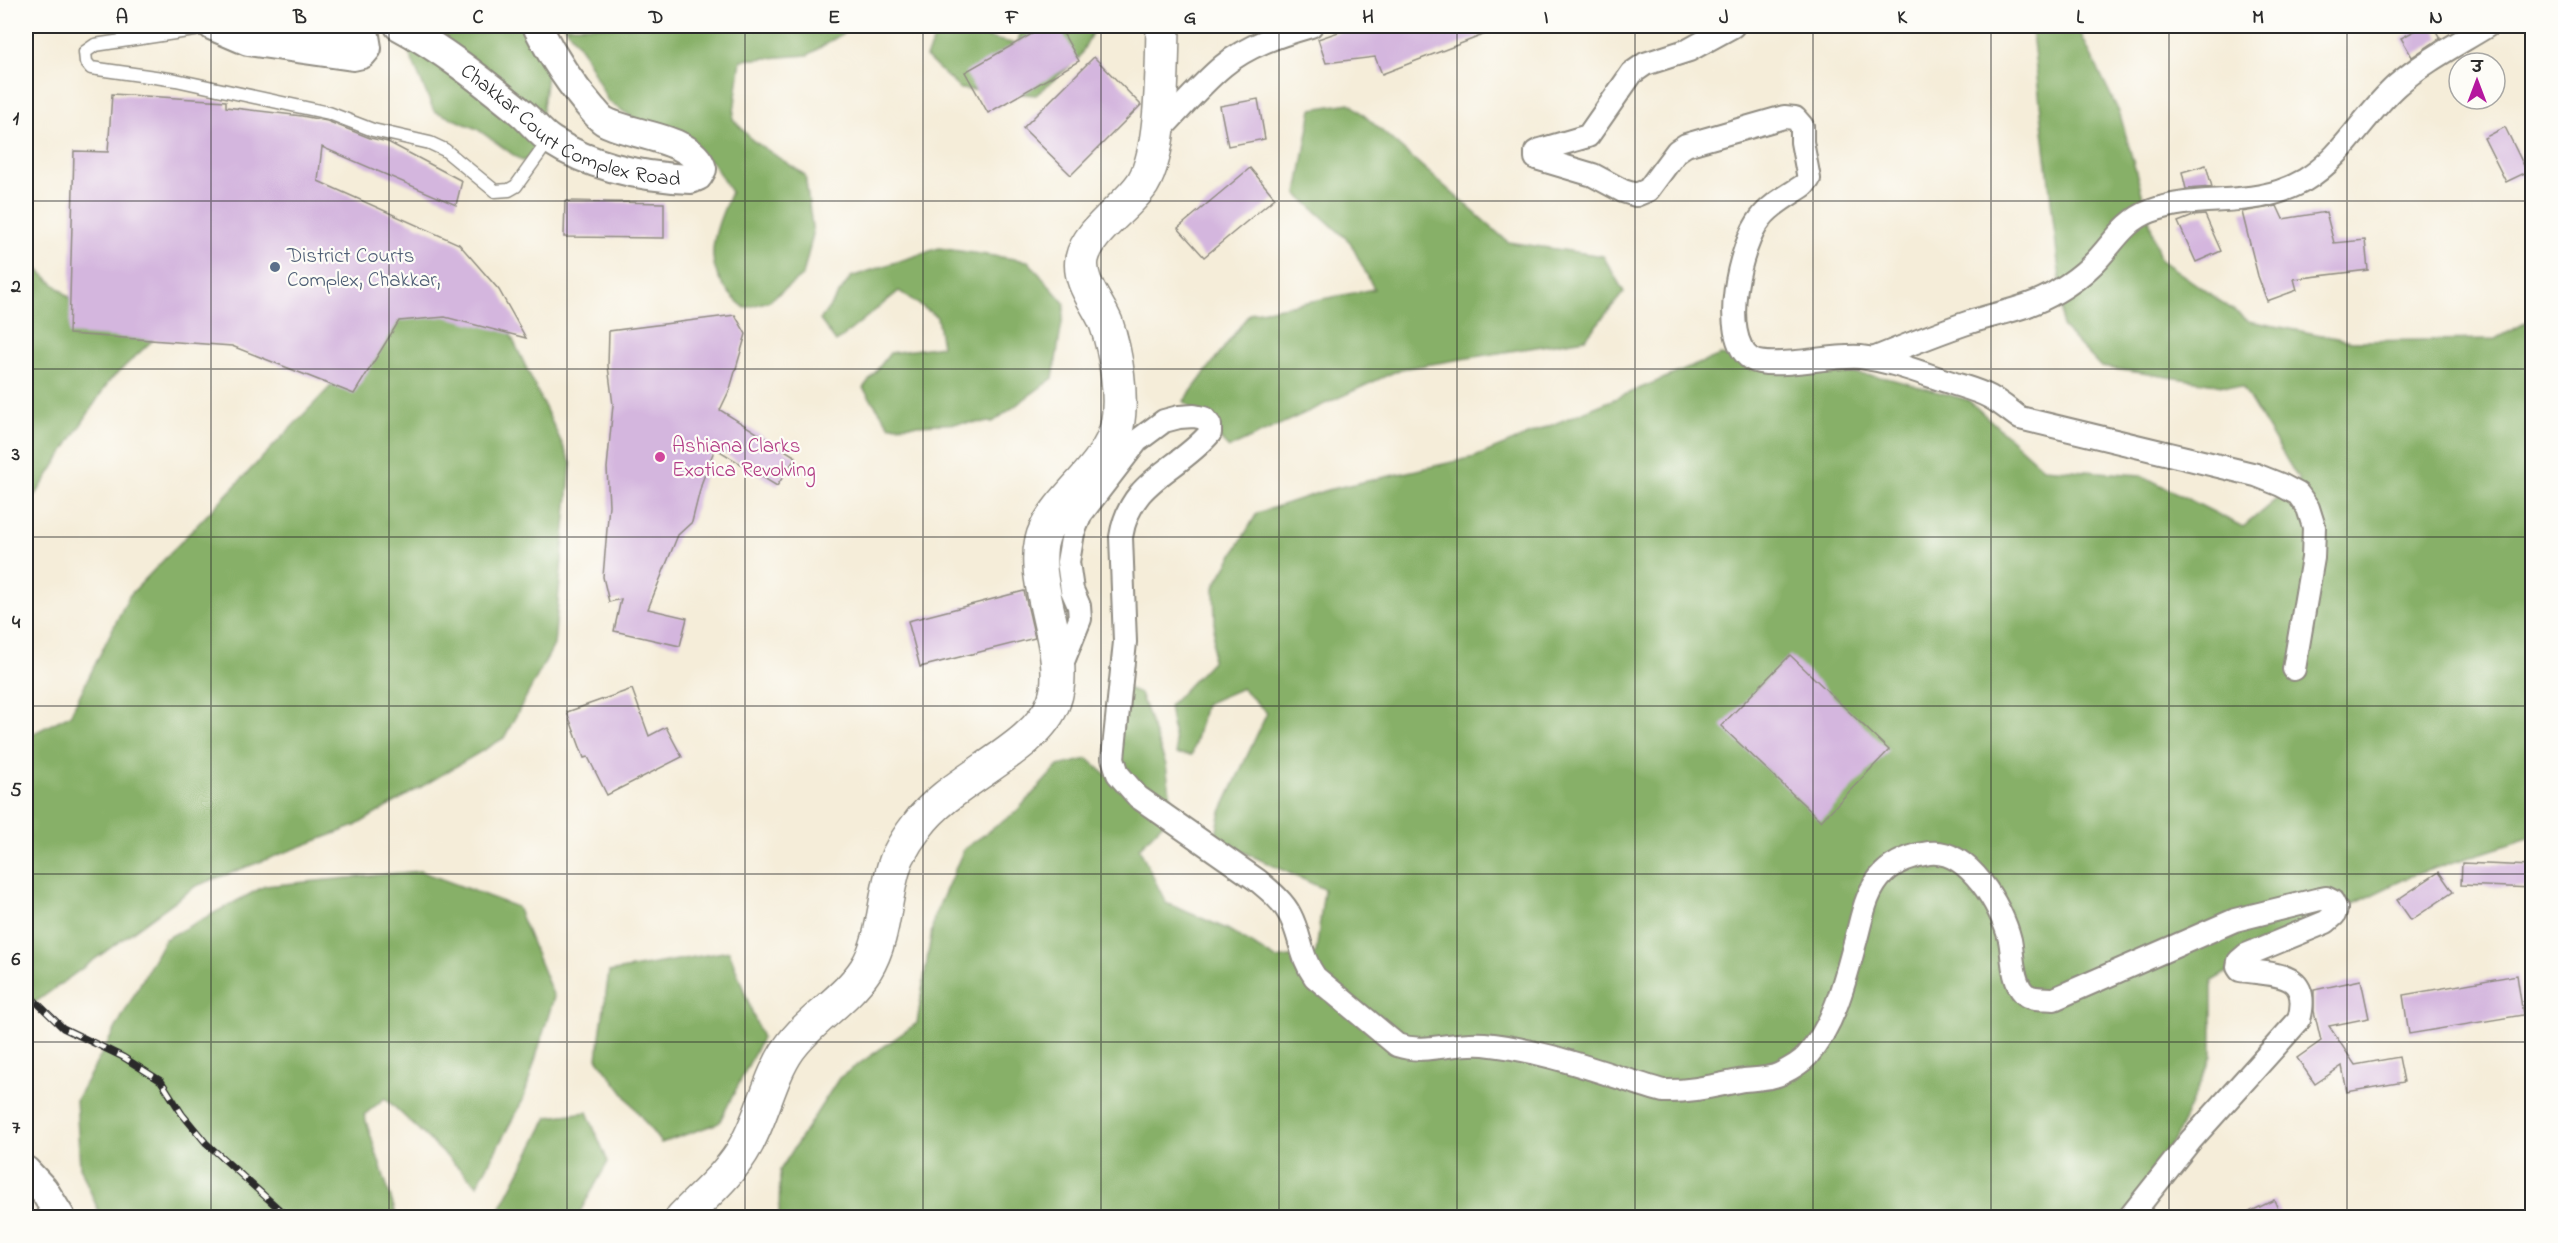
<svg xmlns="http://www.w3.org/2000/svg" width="2558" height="1243" font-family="'Indie Flower','Playpen Sans Deva',sans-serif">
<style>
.forest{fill:#87b067;stroke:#596e49;stroke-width:1.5}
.building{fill:#d4b6de}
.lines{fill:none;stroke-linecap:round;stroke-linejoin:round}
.service-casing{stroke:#908c82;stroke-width:15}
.minor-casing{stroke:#908c82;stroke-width:26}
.tertiary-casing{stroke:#908c82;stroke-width:32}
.trunk-casing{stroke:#908c82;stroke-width:36}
.service{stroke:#fff;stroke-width:12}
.minor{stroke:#fff;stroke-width:22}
.tertiary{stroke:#fff;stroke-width:28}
.trunk{stroke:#fff;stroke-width:33}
.rail-casing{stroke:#2b2b2b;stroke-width:7}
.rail{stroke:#fdfcf7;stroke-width:4.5;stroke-dasharray:14;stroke-linecap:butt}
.grid{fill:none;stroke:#2b2b2b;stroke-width:1.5;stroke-opacity:0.55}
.service-dot{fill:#5c6f8a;stroke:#fdfcf7;stroke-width:2}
.hotel-dot{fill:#d1479c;stroke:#fdfcf7;stroke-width:2}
.labels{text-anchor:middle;stroke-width:4.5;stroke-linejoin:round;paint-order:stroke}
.street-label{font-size:21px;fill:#2b2b2b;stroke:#fdfcf7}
.service-label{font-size:21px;fill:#4e5e75;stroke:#fdfcf7;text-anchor:start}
.hotel-label{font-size:21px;fill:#b23c85;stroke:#fdfcf7;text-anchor:start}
.neatline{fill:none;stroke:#2b2b2b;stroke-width:2}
.grid-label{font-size:20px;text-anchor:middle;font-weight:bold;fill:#2b2b2b}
</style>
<rect width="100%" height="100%" fill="#fdfcf7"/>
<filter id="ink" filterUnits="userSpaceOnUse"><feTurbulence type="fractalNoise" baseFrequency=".0167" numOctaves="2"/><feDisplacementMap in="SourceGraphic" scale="12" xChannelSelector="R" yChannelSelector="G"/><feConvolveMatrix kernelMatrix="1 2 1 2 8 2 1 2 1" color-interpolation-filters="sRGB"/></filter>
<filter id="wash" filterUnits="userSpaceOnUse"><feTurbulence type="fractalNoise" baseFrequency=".008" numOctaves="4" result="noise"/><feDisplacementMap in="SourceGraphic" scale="24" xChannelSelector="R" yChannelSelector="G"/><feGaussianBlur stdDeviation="1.35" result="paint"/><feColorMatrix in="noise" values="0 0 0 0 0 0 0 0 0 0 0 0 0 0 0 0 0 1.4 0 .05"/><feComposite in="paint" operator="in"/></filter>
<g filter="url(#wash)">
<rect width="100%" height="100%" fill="#f5edd9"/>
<g class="forest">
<path d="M 388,26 L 528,26 L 533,30 L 547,74 L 537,157 L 522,161 L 477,129 L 434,111 L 399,30 Z"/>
<path d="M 565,26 L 855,26 L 808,55 L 741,60 L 733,119 L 752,140 L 805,175 L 813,234 L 803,275 L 769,301 L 745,308 C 698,271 711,239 731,192 L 712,162 L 657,134 L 608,101 L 584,53 Z"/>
<path d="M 940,26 L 994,26 L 988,38 L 1017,44 L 1023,26 L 1095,27 L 1079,58 L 1036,95 L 960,89 L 926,57 Z"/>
<path d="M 2037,26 L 2077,26 L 2120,114 L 2160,259 L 2249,321 L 2352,341 L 2496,339 L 2532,319 L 2532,837 L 2411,876 L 2303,928 L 2212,981 L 2212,1056 L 2175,1139 L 2126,1217 L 779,1218 L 780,1170 L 839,1078 L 917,1023 L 934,917 L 964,849 L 1016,812 L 1058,766 L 1088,759 L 1125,791 L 1114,738 L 1126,688 L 1140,693 L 1166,765 L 1173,813 L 1139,848 L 1166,903 L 1227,929 L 1276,959 L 1316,953 L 1324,889 L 1215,839 L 1221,812 L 1267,713 L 1242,688 L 1205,704 L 1192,755 L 1177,754 L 1169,706 L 1212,661 L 1215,620 L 1214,587 L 1257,513 L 1327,490 L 1475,457 L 1720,355 L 1887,378 L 1968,400 L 2043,468 L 2141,475 L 2243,527 L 2299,480 L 2243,388 L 2101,367 L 2062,327 L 2062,298 L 2032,32 Z"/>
<path d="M 1350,103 L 1508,242 L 1603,256 L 1624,292 L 1585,339 L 1401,369 L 1229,448 L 1184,401 L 1250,313 L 1374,289 L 1350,242 L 1297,194 L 1312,109 Z"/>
<path d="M 939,248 L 1028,261 L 1065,304 L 1053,378 L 993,422 L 890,426 L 863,388 L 890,353 L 942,346 L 937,317 L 899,291 L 836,342 L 820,320 L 851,277 Z"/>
<path d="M 31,264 L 83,309 L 183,312 L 109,381 L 37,493 L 26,503 L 26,268 Z"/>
<path d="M 406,308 L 508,329 L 571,463 L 554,645 L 504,738 L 355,826 L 196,886 L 26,1009 L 26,737 L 70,715 L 129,596 Z"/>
<path d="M 420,871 L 517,907 L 554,997 L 523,1100 L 477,1185 L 385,1098 L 364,1115 L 397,1217 L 101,1217 L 80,1167 L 76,1100 L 165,939 L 265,886 Z"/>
<path d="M 729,951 L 762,1038 L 719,1123 L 661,1143 L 597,1058 L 609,972 Z"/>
<path d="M 587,1112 L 608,1162 L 577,1217 L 496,1217 L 548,1117 Z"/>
</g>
<g id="blocks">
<g class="building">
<path d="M 1046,26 L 1059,26 L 1079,61 L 988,113 L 965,72 Z"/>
<path d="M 1356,26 L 1504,26 L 1504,27 L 1382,74 L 1375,57 L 1326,63 L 1318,39 Z"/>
<path d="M 2424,26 L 2433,26 L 2440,38 L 2412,57 L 2401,38 Z"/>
<path d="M 1094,57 L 1141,105 L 1071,175 L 1023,128 Z"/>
<path d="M 112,94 L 226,101 L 226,107 L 302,116 L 327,121 L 370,138 L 388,142 L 462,181 L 456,205 L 322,147 L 318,181 L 459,244 L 499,290 L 526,338 L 445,317 L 399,321 L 354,394 L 232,346 L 69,334 L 74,151 L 108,152 Z"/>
<path d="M 1258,99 L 1265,139 L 1228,146 L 1220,106 Z"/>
<path d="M 2505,127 L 2527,172 L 2506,182 L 2484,138 Z"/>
<path d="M 2206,165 L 2212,187 L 2186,189 L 2182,172 Z"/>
<path d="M 1250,168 L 1275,198 L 1204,257 L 1178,228 Z"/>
<path d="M 565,201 L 664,203 L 664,238 L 564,237 Z"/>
<path d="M 2277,206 L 2283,219 L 2326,212 L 2334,243 L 2365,240 L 2368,270 L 2294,279 L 2297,290 L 2267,301 L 2258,276 L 2242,212 Z"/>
<path d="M 2205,215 L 2221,251 L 2196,262 L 2178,222 L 2193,216 Z"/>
<path d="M 735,315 L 746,334 L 730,389 L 720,410 L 796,457 L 777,486 L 715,448 L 702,482 L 692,522 L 678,535 L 648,609 L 687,618 L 680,646 L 614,631 L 621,599 L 609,602 L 603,577 L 609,505 L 607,468 L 613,405 L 608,366 L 609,331 Z"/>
<path d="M 1024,591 L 1035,638 L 920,667 L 908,621 Z"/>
<path d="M 1790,655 L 1889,750 L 1821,821 L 1721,726 Z"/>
<path d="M 632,689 L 649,736 L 666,727 L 682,757 L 607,795 L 588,757 L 584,758 L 567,712 Z"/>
<path d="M 2462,863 L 2532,866 L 2532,888 L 2461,885 Z"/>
<path d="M 2439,872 L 2453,892 L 2411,920 L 2397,900 Z"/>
<path d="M 2517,975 L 2523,1015 L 2409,1034 L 2403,995 Z"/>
<path d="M 2361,980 L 2369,1018 L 2329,1026 L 2355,1065 L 2399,1057 L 2404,1082 L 2347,1092 L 2342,1066 L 2315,1084 L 2297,1058 L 2321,1041 L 2314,1011 L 2314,990 Z"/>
<path d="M 2274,1200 L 2282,1218 L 2237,1218 Z"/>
</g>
</g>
</g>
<g filter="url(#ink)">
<use href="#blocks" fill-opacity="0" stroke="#908c82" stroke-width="1.5"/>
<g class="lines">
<g class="service-casing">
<path id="service" d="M 214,27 L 95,45 L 85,52 L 86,62 L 91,68 L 176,80 L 329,113 L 373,130 L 430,143 L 445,150 L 495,191 L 509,190 L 516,186 L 549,140"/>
</g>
<g class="minor-casing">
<g id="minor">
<path d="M 1733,26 L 1689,50 L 1645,64 L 1632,73 L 1588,136 L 1540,150 L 1536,152 L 1536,158 L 1593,175 L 1623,191 L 1636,195 L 1648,190 L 1677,151 L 1686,145 L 1784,117 L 1795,118 L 1802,126 L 1802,142 L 1809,179 L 1804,185 C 1790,195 1771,204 1761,218 C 1740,244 1718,336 1751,359 C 1770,371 1834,354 1860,357 C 1892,361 1921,373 1952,383 C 1964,387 1979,391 1990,397 C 2001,403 2010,411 2020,418 L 2256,475 L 2281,485 L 2298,494 L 2308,508 L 2314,527 L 2313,558 L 2294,669"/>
<path d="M 1157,133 C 1179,111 1199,86 1223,66 C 1248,45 1280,35 1311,26"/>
<path d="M 1873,359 C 1905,346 1937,333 1970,322 C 1998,313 2030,308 2056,292 C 2068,285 2081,276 2092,265 C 2112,246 2123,221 2151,211 C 2202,192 2251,211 2305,180 C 2342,158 2364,115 2396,86 C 2423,62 2456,45 2487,26"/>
<path d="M 1060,669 L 1080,619 L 1079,606 L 1072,590 L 1068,562 L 1073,533 L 1081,514 L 1137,441 L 1164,421 L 1179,417 L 1194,416 L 1204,418 L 1210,425 L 1210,433 C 1177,472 1130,479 1121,537 L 1125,642 L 1113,758 L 1118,774 L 1138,797 L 1257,880 C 1269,890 1283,901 1290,915 C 1301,936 1300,956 1315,977 L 1397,1045 C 1426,1055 1454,1041 1484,1044 C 1545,1050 1604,1074 1663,1091 C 1691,1092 1717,1085 1744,1080 C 1755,1079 1770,1079 1780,1074 C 1788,1070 1801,1063 1807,1056 C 1835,1024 1845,980 1856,939 C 1862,917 1866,890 1884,873 C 1895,862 1913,855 1929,853 C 1968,848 2002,907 2010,940 C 2013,955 2012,981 2024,993 C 2031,1000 2044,998 2054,999 L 2235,920 L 2316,900 L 2326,898 L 2332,901 L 2336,909 L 2334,915 L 2326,922 L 2246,955 L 2239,961 L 2238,967 L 2240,970 C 2275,975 2312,971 2299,1020 L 2191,1140 L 2129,1218"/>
</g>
</g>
<g class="tertiary-casing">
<g id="tertiary">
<path d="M 213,26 L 248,41 L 353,56 L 362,54 L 367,48 L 365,36 L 359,31 L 283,26"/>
<path id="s1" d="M 399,26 C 442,49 480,79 518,110 C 530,119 539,133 552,141 C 592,167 644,177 691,179 L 698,176 L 702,169 C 694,138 631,135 606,122 C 601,120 597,114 593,110 C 570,84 552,56 537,26"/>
<path d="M 26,1171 L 43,1189 L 61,1218"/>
</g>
</g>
<g class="trunk-casing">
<path id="trunk" d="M 682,1218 C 704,1195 731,1173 746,1145 C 763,1115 770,1076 789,1049 C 810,1019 845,1001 866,969 C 887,935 883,891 898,856 C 903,846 910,835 917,826 C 950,779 1036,751 1054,701 C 1072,651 1023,574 1046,529 C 1063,495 1109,465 1117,426 C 1123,397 1116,352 1106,323 C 1098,303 1078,282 1082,259 C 1088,230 1127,208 1143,183 C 1163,150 1162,66 1163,26"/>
</g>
<use href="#service" class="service"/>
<use href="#minor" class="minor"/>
<use href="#tertiary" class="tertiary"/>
<use href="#trunk" class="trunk"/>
<g class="rail-casing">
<path id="rail" d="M 26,992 L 63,1028 L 123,1057 L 161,1081 L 182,1114 L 206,1143 L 289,1218"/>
</g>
<use href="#rail" class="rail"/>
</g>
</g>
<path class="grid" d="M 211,26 L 211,1218M 389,26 L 389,1218M 567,26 L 567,1218M 745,26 L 745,1218M 923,26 L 923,1218M 1101,26 L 1101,1218M 1279,26 L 1279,1218M 1457,26 L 1457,1218M 1635,26 L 1635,1218M 1813,26 L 1813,1218M 1991,26 L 1991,1218M 2169,26 L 2169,1218M 2347,26 L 2347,1218M 26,201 L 2532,201M 26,369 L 2532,369M 26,537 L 2532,537M 26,706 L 2532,706M 26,874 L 2532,874M 26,1042 L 2532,1042"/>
<circle class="service-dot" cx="275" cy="267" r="6"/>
<circle class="hotel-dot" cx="660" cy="457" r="6"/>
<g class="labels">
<g class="street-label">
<text dy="7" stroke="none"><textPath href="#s1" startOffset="202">Chakkar Court Complex Road</textPath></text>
</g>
<g class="service-label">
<text x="287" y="262">District Courts<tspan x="287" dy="24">Complex, Chakkar,</tspan></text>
</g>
<g class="hotel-label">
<text x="672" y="452">Ashiana Clarks<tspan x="672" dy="24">Exotica Revolving</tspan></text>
</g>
</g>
<rect width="2558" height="1243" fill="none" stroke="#fdfcf7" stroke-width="66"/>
<g transform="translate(2477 81)"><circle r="28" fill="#fdfcf7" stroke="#a9a8a5" stroke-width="1.5"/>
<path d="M0-4.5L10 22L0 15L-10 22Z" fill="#b5179e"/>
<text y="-9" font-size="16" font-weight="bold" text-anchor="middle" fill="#2b2b2b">उ</text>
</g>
<rect x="33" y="33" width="2492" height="1177" class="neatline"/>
<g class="grid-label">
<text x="122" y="23">A</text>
<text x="300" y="23">B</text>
<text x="478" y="23">C</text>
<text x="656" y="23">D</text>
<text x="834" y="23">E</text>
<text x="1012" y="23">F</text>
<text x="1190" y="23">G</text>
<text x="1368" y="23">H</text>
<text x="1546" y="23">I</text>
<text x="1724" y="23">J</text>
<text x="1902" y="23">K</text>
<text x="2080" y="23">L</text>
<text x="2258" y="23">M</text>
<text x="2436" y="23">N</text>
<text x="16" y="124">1</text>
<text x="16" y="292">2</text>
<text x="16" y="460">3</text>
<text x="16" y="628">4</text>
<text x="16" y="796">5</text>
<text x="16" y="965">6</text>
<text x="16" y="1133">7</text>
</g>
</svg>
